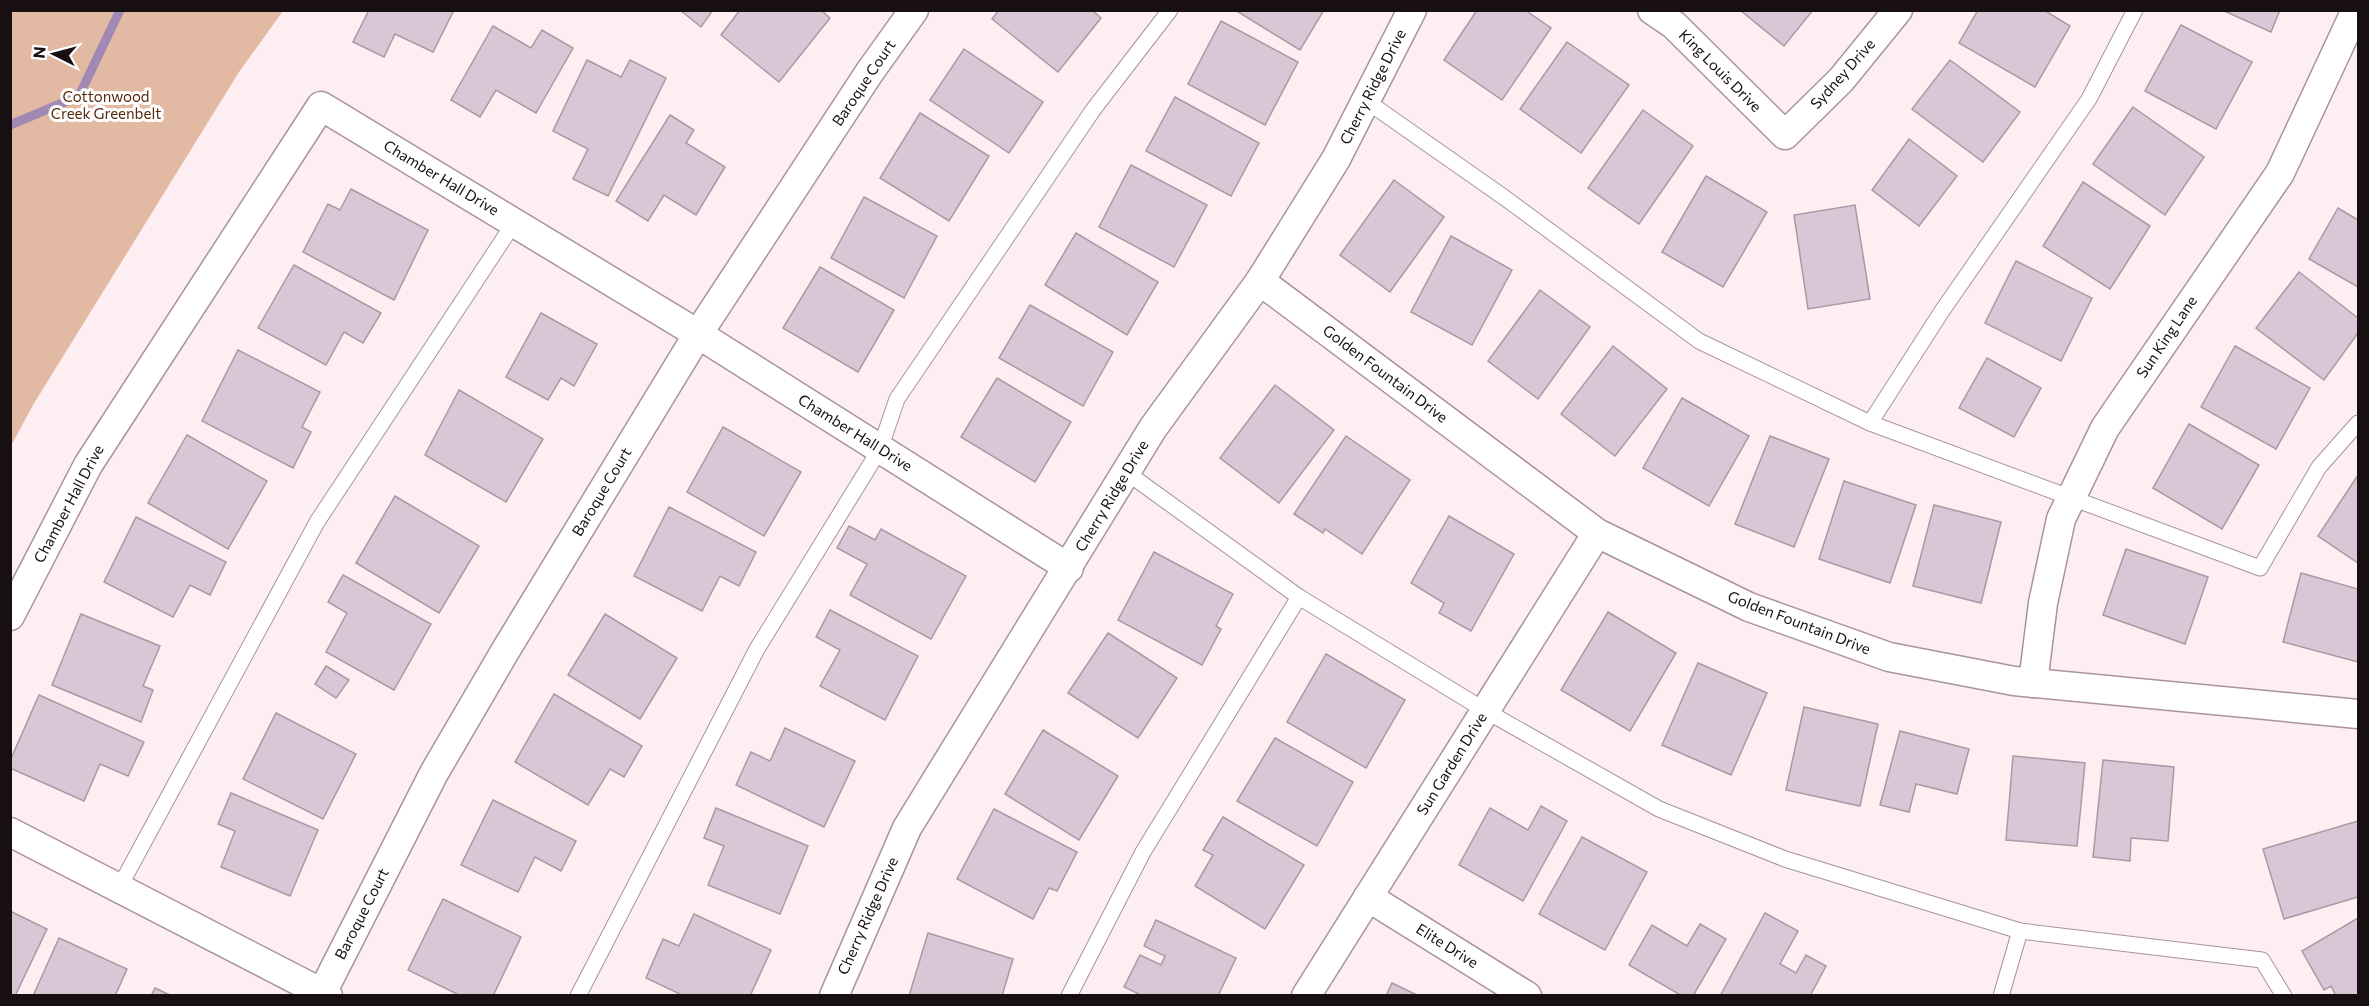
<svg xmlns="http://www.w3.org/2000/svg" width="2369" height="1006" font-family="Commissioner,sans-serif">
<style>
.green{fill:#e2baa3}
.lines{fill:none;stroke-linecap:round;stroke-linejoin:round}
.stream{stroke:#a089b3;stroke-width:9}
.building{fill:#dac7d5;stroke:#aa98a5;stroke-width:1.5}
.service-casing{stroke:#aa9399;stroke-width:17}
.minor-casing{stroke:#aa9399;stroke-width:31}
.service{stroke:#fff;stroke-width:15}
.minor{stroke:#fff;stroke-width:28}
.labels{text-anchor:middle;stroke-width:6;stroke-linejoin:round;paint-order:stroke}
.street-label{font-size:15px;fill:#180f12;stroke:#fff}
.park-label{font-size:15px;fill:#562a0d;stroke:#fff}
</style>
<rect width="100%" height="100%" fill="#fdeef2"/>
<path class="green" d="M 11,10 L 283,11 L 239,72 L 33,405 L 11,446 Z"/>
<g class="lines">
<path class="stream" d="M 10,125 L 79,96 L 120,10"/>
</g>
<g class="building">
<path d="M 369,10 L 454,10 L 433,52 L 395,34 L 384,57 L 353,42 Z"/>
<path d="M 680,10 L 713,10 L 701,27 Z"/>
<path d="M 740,10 L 821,10 L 830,18 L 779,82 L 721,35 Z"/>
<path d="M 999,10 L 1092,10 L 1101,18 L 1058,72 L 992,19 Z"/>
<path d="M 1235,10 L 1324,10 L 1300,50 Z"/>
<path d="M 1477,10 L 1525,10 L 1551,28 L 1502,100 L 1444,60 Z"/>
<path d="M 1740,10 L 1813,10 L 1784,46 Z"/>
<path d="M 1978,10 L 2044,10 L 2070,26 L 2035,87 L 1959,43 Z"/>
<path d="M 2222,10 L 2280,10 L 2271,32 Z"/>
<path d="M 1221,21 L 1298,62 L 1265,125 L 1188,84 Z"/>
<path d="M 2181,25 L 2252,62 L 2216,129 L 2145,91 Z"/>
<path d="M 493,26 L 531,48 L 542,30 L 573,48 L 536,113 L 496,90 L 480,117 L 451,100 Z"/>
<path d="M 1567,42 L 1629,85 L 1581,153 L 1520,109 Z"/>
<path d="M 964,49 L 1043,102 L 1009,153 L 930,100 Z"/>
<path d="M 587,60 L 621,77 L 630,60 L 666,78 L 608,196 L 573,179 L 588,149 L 553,131 Z"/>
<path d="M 1950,60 L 2020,112 L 1983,162 L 1912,109 Z"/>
<path d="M 1175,97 L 1259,143 L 1231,196 L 1146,151 Z"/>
<path d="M 2133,107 L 2204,157 L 2165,215 L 2093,164 Z"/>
<path d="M 1643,110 L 1693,146 L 1639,224 L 1588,188 Z"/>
<path d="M 920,113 L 989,156 L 949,221 L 880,178 Z"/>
<path d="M 670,115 L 694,130 L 686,143 L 725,167 L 696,215 L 664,195 L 648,221 L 616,201 Z"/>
<path d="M 1909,139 L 1957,176 L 1919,226 L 1872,190 Z"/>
<path d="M 1131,165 L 1207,205 L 1174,267 L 1099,227 Z"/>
<path d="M 1706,176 L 1767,212 L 1723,287 L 1662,252 Z"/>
<path d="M 1394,180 L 1444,217 L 1390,292 L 1340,255 Z"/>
<path d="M 2083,182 L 2150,226 L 2110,289 L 2043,246 Z"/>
<path d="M 351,189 L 428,230 L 394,300 L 303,252 L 328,204 L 340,210 Z"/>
<path d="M 864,197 L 937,236 L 904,298 L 831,258 Z"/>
<path d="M 1855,205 L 1870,299 L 1808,309 L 1794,215 Z"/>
<path d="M 2338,208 L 2358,220 L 2358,287 L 2309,259 Z"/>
<path d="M 1076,233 L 1158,282 L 1127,335 L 1045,285 Z"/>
<path d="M 1451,236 L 1512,270 L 1472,345 L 1411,312 Z"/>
<path d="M 2016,261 L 2092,298 L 2061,361 L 1985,323 Z"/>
<path d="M 294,265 L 381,313 L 363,343 L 344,332 L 326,365 L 258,328 Z"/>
<path d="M 820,267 L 894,310 L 858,372 L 783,328 Z"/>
<path d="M 2299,272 L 2358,318 L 2358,333 L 2324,380 L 2256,328 Z"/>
<path d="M 1540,290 L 1590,327 L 1538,399 L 1488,361 Z"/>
<path d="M 1030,305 L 1113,352 L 1083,406 L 999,358 Z"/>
<path d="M 541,313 L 597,344 L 574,386 L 561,378 L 548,400 L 506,377 Z"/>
<path d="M 1613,346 L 1667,389 L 1615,456 L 1561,414 Z"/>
<path d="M 2235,346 L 2310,388 L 2276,449 L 2201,407 Z"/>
<path d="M 238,350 L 320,392 L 302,427 L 311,432 L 293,468 L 202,421 Z"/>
<path d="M 1987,358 L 2041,388 L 2014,437 L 1959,408 Z"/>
<path d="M 997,378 L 1071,422 L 1035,482 L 961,437 Z"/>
<path d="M 1275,385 L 1334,430 L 1279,503 L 1220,458 Z"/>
<path d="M 459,390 L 543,439 L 506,502 L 425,455 Z"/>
<path d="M 1682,398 L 1749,436 L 1709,506 L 1643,468 Z"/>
<path d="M 2189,424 L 2259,465 L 2222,529 L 2153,488 Z"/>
<path d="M 723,427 L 801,472 L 764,536 L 687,492 Z"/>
<path d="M 187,435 L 267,481 L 228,549 L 148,503 Z"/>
<path d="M 1346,436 L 1410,480 L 1362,554 L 1325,529 L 1323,533 L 1294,514 Z"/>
<path d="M 1770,436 L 1829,459 L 1794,547 L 1735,524 Z"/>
<path d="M 2358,475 L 2358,563 L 2318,536 Z"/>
<path d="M 1844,481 L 1916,505 L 1890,583 L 1819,559 Z"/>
<path d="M 395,496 L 479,546 L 439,613 L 356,563 Z"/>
<path d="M 1934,505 L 2001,522 L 1981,603 L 1913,586 Z"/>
<path d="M 669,507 L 756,552 L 739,586 L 720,576 L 702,611 L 634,576 Z"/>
<path d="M 1449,516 L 1514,554 L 1471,631 L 1439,613 L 1444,603 L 1411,583 Z"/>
<path d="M 136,517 L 226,562 L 210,595 L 190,585 L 173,617 L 104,582 Z"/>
<path d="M 849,526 L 875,540 L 881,529 L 966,576 L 931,639 L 850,595 L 867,564 L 837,548 Z"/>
<path d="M 2126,549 L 2208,577 L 2185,644 L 2103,615 Z"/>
<path d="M 1154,552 L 1233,594 L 1216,626 L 1221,629 L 1202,665 L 1118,620 Z"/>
<path d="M 2301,573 L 2358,589 L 2358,662 L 2283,642 Z"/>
<path d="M 343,575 L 431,624 L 394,690 L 326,652 L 347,613 L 328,602 Z"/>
<path d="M 830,610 L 918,656 L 885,720 L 820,686 L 840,650 L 816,637 Z"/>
<path d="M 1608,612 L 1676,653 L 1630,731 L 1561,690 Z"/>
<path d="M 81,614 L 160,646 L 143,686 L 153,690 L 141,722 L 52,685 Z"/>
<path d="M 605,614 L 677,658 L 640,719 L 568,675 Z"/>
<path d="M 1108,633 L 1177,678 L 1138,738 L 1068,693 Z"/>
<path d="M 1326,654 L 1405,700 L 1366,768 L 1287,722 Z"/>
<path d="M 1698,663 L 1767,693 L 1731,775 L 1662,745 Z"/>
<path d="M 326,666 L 349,680 L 336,698 L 315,684 Z"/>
<path d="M 554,694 L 642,746 L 624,777 L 610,769 L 588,805 L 515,762 Z"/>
<path d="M 39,695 L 144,742 L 128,776 L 100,764 L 84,801 L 10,768 L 10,761 Z"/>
<path d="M 1804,707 L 1878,724 L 1860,806 L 1786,790 Z"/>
<path d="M 276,713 L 356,754 L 323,819 L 243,779 Z"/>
<path d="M 785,728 L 855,761 L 824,827 L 736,785 L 751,752 L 770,761 Z"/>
<path d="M 1043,730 L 1118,776 L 1079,840 L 1005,794 Z"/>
<path d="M 1900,731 L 1969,749 L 1957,794 L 1916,784 L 1909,812 L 1880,805 Z"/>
<path d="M 1275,738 L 1353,782 L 1317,846 L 1237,801 Z"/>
<path d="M 2013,756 L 2085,763 L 2077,846 L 2006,840 Z"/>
<path d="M 2103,760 L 2174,767 L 2168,841 L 2131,838 L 2130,861 L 2093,857 Z"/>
<path d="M 231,793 L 318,830 L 290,896 L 221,867 L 235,831 L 218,824 Z"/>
<path d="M 493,800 L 576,841 L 561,871 L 535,857 L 518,892 L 461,865 Z"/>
<path d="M 1541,806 L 1567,821 L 1523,901 L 1459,865 L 1490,808 L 1528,830 Z"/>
<path d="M 716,808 L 808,846 L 780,914 L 708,885 L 724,846 L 704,838 Z"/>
<path d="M 994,809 L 1077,852 L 1057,891 L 1049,888 L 1033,919 L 957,879 Z"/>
<path d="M 1223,817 L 1304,865 L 1265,929 L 1195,886 L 1213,855 L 1203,850 Z"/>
<path d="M 2358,821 L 2358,897 L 2284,919 L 2263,849 Z"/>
<path d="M 1582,837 L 1647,872 L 1605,950 L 1539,914 Z"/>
<path d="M 443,899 L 521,937 L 493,996 L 461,996 L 408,970 Z"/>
<path d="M 10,911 L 47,929 L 15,996 L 10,996 Z"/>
<path d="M 1765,913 L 1798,931 L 1780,964 L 1796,973 L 1806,955 L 1826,966 L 1810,996 L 1720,996 Z"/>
<path d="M 694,914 L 771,950 L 750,996 L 684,996 L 646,978 L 663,939 L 679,946 Z"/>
<path d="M 2358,918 L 2358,996 L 2336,996 L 2331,986 L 2324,990 L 2302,951 Z"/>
<path d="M 1156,920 L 1236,958 L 1218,996 L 1143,996 L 1124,987 L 1140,955 L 1161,965 L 1165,956 L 1144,946 Z"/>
<path d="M 1700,924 L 1726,939 L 1693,996 L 1682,996 L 1629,965 L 1652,925 L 1687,946 Z"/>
<path d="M 928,933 L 1013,959 L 1002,996 L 909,996 Z"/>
<path d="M 59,938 L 127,969 L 115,996 L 33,996 Z"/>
<path d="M 1392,983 L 1419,996 L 1386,996 Z"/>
<path d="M 155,988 L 172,996 L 151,996 Z"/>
</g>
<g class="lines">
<g class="service-casing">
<g id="service">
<path d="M 1365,100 L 1505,198 L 1699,341 L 1870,423 L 2260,568 L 2319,467 L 2358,423"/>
<path d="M 1870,423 L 1942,311 L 2089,99 L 2135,10"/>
<path d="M 1126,472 L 1299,597 L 1486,711 L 1659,809 L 1785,859 L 2020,931 L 2262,960 L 2284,996"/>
<path d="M 119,888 L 317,522 L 514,223"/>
<path d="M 578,996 L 757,649 L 880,449 L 897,399 L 1093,110 L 1170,10"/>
<path d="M 1069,996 L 1143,852 L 1299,597"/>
<path d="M 2001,996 L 2020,931"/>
</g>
</g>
<g class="minor-casing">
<g id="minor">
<path d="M 1652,10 L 1674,25 L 1785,135 L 1841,80 L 1898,10"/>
<path d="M 1260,281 L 1597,533 L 1749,607 L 1889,657 L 2014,681 L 2358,714"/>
<path d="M 10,616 L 88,465 L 321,106 L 698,334 L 1069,568"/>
<path d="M 2033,683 L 2043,603 L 2061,519 L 2105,428 L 2280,173 L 2356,10"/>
<path d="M 10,832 L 328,996"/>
<path d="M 1368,897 L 1527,996"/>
<path d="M 322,993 L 434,773 L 504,653 L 698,334 L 869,73 L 914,10"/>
<path d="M 834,996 L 907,828 L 1153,428 L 1260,281 L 1336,159 L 1412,10"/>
<path d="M 1306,996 L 1597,533"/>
</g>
</g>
<use href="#service" class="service"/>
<use href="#minor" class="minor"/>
</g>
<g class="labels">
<g class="street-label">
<text transform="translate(1720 71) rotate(45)" y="5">King Louis Drive</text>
<text transform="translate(1843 74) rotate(-48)" y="5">Sydney Drive</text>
<text transform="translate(864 83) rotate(-56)" y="5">Baroque Court</text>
<text transform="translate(1373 87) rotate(-63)" y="5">Cherry Ridge Drive</text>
<text transform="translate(441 178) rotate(31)" y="5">Chamber Hall Drive</text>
<text transform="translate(2167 337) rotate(-56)" y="5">Sun King Lane</text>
<text transform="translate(1385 374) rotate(37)" y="5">Golden Fountain Drive</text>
<text transform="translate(855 433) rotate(32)" y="5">Chamber Hall Drive</text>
<text transform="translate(602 492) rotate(-59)" y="5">Baroque Court</text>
<text transform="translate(1112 496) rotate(-59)" y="5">Cherry Ridge Drive</text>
<text transform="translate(69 504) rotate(-62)" y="5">Chamber Hall Drive</text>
<text transform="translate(1799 623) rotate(21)" y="5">Golden Fountain Drive</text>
<text transform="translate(1452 764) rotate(-58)" y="5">Sun Garden Drive</text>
<text transform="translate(362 914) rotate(-63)" y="5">Baroque Court</text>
<text transform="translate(868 916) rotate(-66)" y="5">Cherry Ridge Drive</text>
<text transform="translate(1447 946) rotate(32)" y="5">Elite Drive</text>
</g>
<g class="park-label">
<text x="106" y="102">Cottonwood<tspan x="106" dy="17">Creek Greenbelt</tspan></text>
</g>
</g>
<rect width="2369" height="1006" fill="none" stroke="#180f12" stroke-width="24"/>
<g transform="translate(54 54) rotate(276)" stroke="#ffffff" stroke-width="4.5" paint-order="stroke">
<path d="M0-4.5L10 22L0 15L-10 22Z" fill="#180f12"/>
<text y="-9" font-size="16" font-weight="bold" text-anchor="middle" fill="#180f12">N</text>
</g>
</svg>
